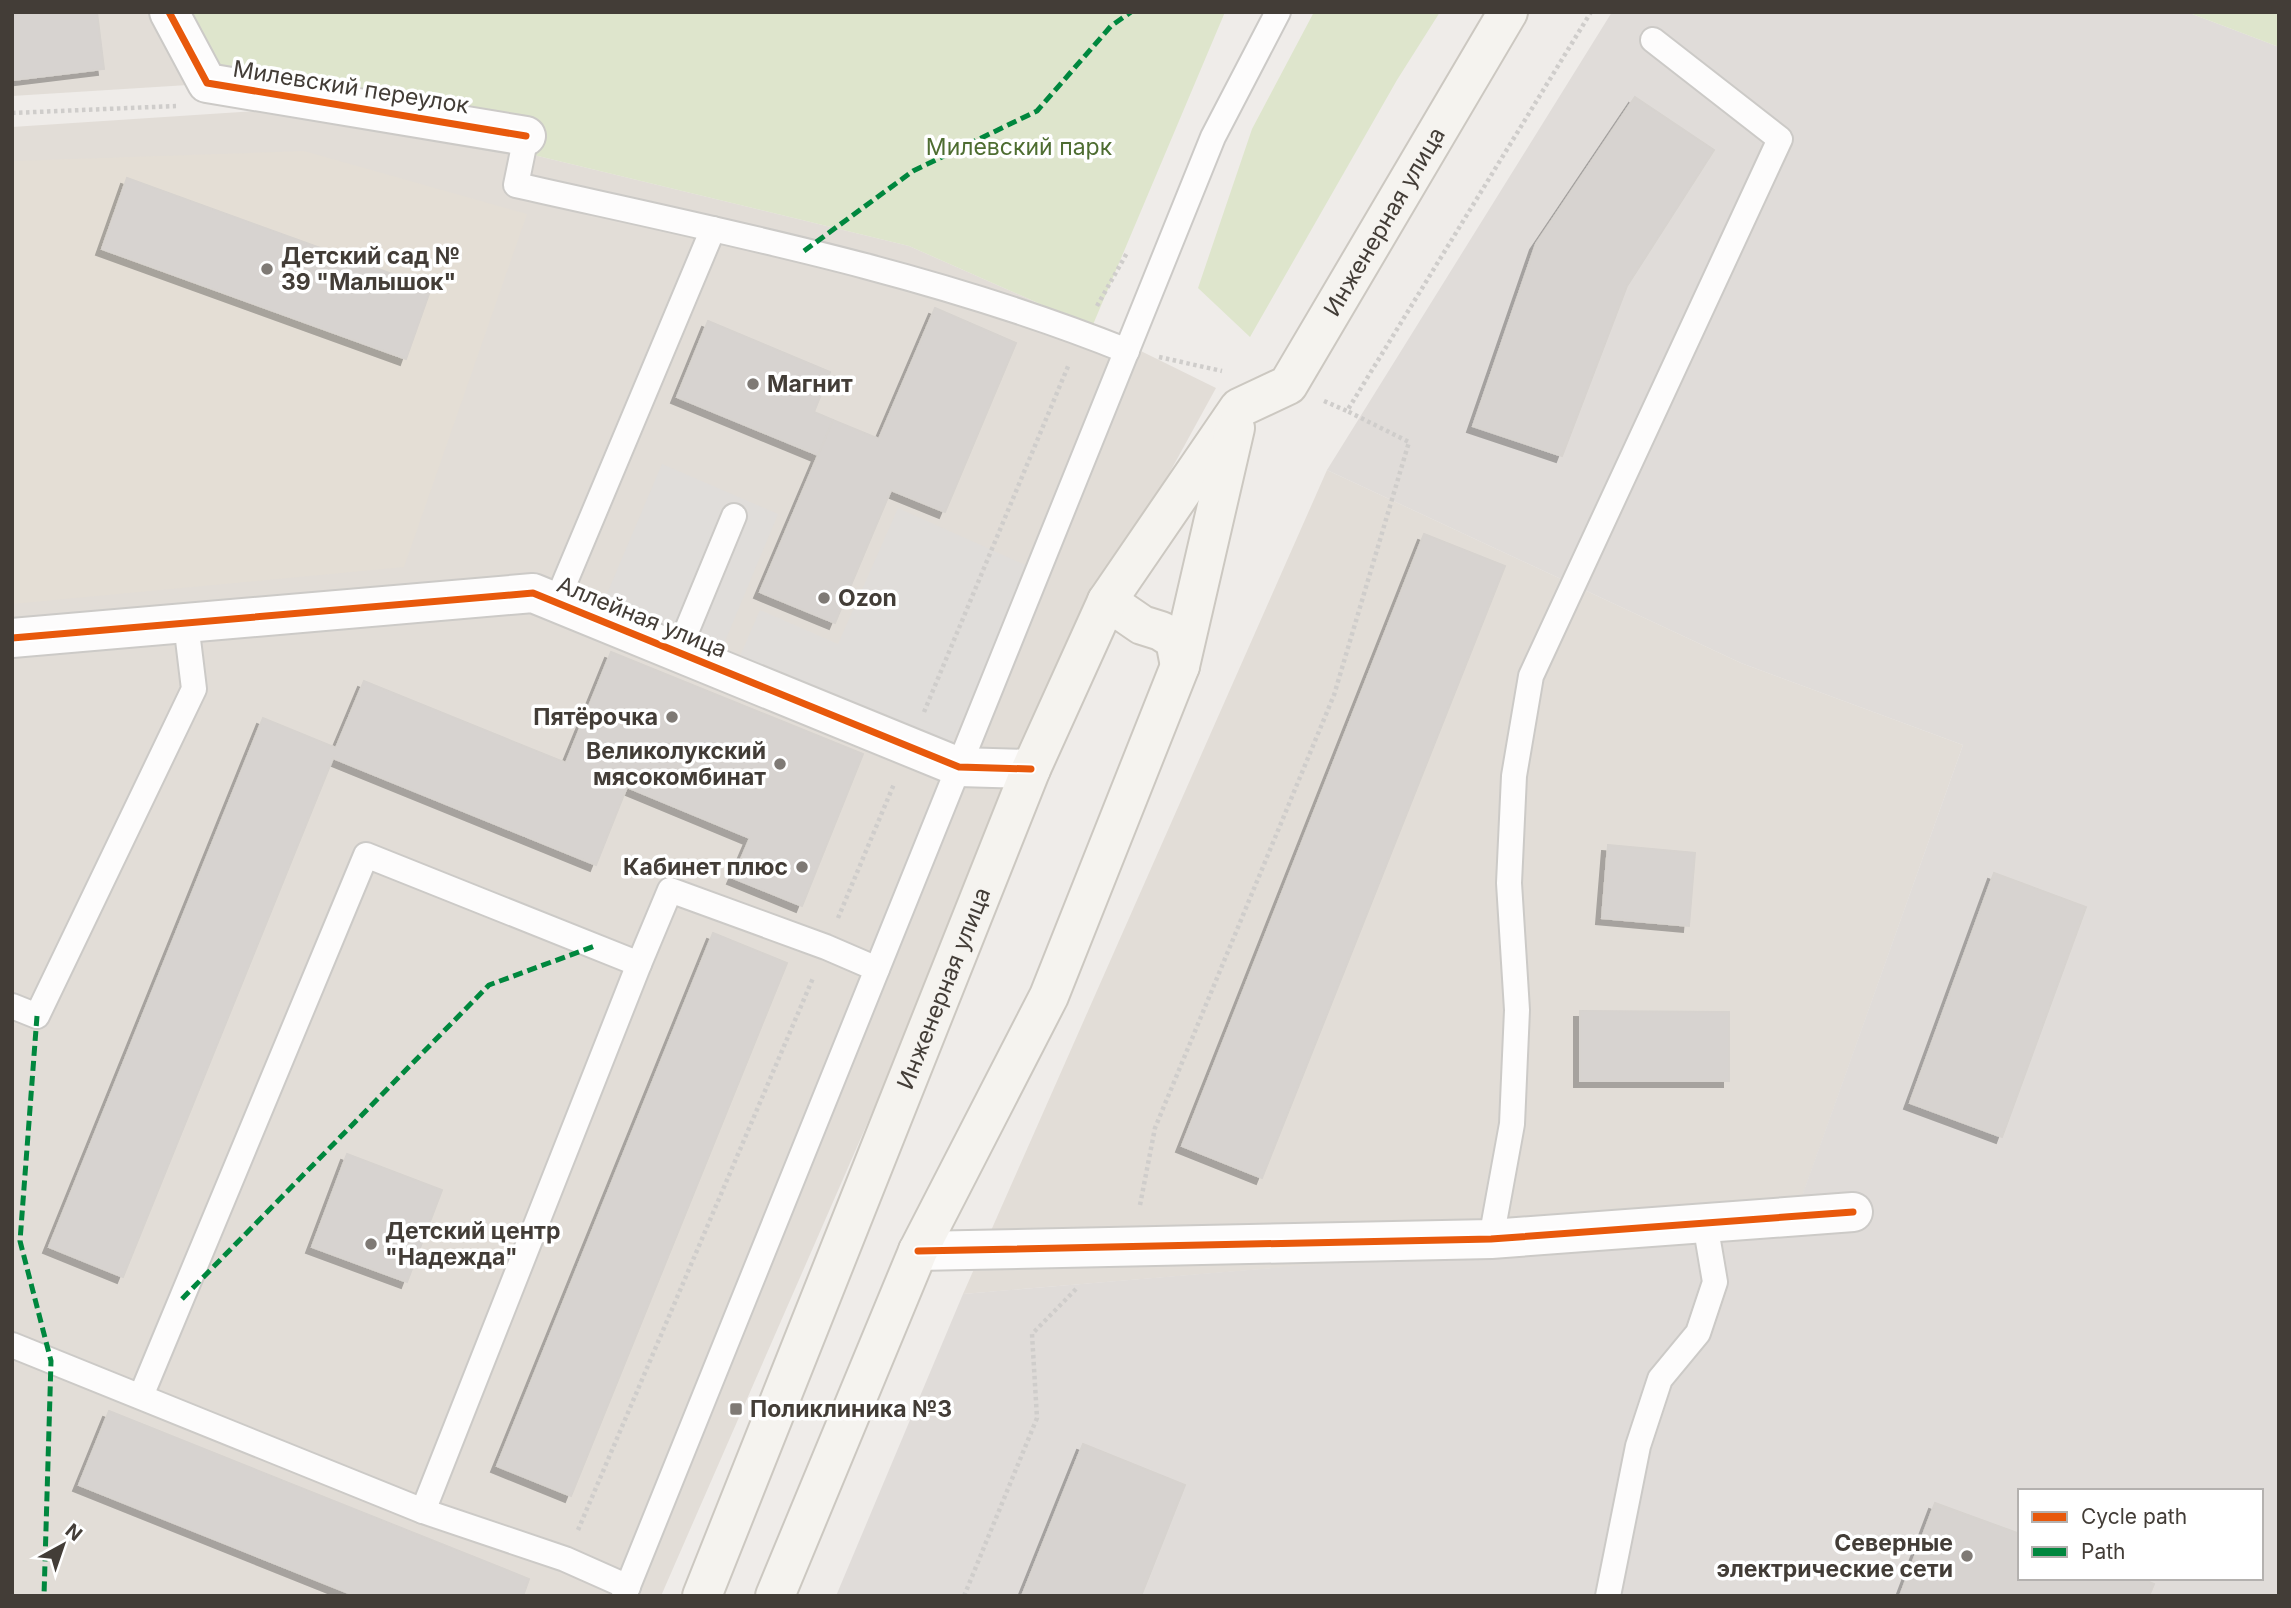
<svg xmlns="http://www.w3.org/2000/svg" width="2291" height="1608" font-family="Inter,sans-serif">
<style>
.residential{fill:#e2ddd7}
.industrial{fill:#e0dcd9;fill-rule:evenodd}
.education{fill:#e4ded5}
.green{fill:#dee5cc}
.parking{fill:#e0ddda}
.building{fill:#d7d3d0;stroke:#d7d3cf;stroke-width:2;filter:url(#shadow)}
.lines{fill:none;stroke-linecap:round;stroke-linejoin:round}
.service-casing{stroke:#cccac7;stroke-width:28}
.minor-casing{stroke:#cccac7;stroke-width:42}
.secondary-casing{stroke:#ccc8c1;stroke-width:42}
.path{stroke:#cfcdcb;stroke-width:4.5;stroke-dasharray:3.5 3.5;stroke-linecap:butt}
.service{stroke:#fdfcfc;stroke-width:24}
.minor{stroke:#fdfcfc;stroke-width:38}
.secondary{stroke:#f5f3ef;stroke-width:38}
.quiet{stroke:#00873e;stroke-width:5;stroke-dasharray:10 5;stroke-linecap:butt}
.cycleway-casing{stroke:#fff;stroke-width:11}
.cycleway{stroke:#e8590c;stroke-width:7}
.poi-dot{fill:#7f7a75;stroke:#fff;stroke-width:2.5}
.labels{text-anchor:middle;stroke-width:7;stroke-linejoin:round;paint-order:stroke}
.street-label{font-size:23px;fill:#433d37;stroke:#fff}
.park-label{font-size:23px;fill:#4e6d31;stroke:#fff}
.poi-label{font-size:23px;font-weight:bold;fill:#433d37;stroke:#fff;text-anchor:start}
</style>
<defs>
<filter id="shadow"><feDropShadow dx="-6" dy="6" stdDeviation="0" flood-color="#0004"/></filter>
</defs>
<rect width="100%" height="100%" fill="#efece9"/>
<g class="residential">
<path d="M 12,12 L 179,12 L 188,85 L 12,96 Z"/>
<path d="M 332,106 L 909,246 L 1092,327 L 1216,388 L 1080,636 L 661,1596 L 12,1596 L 12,127 Z"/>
<path d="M 1327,470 L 1741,663 L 1963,745 L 1792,1225 L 963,1294 Z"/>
</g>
<path class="industrial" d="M 1612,12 L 2187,12 L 2279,47 L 2279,1596 L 836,1596 L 963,1294 L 1792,1224 L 1963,745 L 1741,663 L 1327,470 ZM 2020,1491 L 2261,1491 L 2261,1578 L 2020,1578 Z"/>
<path class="education" d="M 304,151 L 527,214 L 404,567 L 12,604 L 12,161 Z"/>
<g class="green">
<path d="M 179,12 L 1225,12 L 1092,327 L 909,246 L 332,106 L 188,85 Z"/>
<path d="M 1314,12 L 1440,12 L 1397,80 L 1250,337 L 1198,288 L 1252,129 Z"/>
<path d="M 2187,12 L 2279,12 L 2279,47 Z"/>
</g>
<g class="parking">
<path d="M 662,464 L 778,514 L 718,658 L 601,608 Z"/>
<path d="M 898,508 L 1030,567 L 946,757 L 737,663 L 760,610 L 838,644 Z"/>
</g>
<g class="building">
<path d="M 97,12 L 104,69 L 12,80 L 12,14 Z"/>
<path d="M 1635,97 L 1714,150 L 1627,286 L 1562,456 L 1473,426 L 1536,244 Z"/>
<path d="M 127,178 L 431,288 L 406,359 L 102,249 Z"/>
<path d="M 935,308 L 1016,343 L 945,512 L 891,490 L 835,623 L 760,592 L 833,420 L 879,439 Z"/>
<path d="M 708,321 L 830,372 L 814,412 L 833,420 L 818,455 L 677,397 Z"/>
<path d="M 1424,534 L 1505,566 L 1262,1178 L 1182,1146 Z"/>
<path d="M 611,652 L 863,754 L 802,906 L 733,878 L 750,838 L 627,787 L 596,865 L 333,758 L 123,1277 L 49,1247 L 263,718 L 336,748 L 364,681 L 566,763 Z"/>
<path d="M 1608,845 L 1695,853 L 1689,926 L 1602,918 Z"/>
<path d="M 1994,873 L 2086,907 L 2002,1137 L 1910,1103 Z"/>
<path d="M 713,933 L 787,963 L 571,1496 L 497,1466 Z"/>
<path d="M 1580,1011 L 1729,1012 L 1729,1081 L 1580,1081 Z"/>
<path d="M 347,1154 L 442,1190 L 407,1282 L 312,1247 Z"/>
<path d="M 109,1411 L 529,1579 L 523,1596 L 356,1596 L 79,1485 Z"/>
<path d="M 1083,1444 L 1185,1485 L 1141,1596 L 1022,1596 Z"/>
<path d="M 1935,1503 L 2020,1534 L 2020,1578 L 2140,1578 L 2154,1584 L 2149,1596 L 1900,1596 Z"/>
</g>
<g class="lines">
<g class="service-casing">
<g id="service">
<path d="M 526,136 L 516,185 C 721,231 931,272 1127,351"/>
<path d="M 556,603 L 713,229"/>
<path d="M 677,654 L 734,516"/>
<path d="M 12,1006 L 37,1016 L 194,689 L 186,623"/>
<path d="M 1491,1239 L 1512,1124 L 1517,1010 L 1509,883 L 1514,776 L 1531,676 L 1780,139 L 1653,40"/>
<path d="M 12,1345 L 423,1511 L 565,1559 L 628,1587"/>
<path d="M 141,1396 L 366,855 L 639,964 L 670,890 L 826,947 L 877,969"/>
<path d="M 423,1511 L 639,964"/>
<path d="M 624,1596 L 1213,137 L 1278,12"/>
<path d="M 1608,1596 L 1638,1446 L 1660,1379 L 1698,1333 L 1715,1282 L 1705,1223"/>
</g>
</g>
<g class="minor-casing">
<g id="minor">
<path d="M 169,12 L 207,83 L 526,136"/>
<path d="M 12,638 L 533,593 L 959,767 L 1031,769"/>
<path d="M 918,1251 L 1491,1239 L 1853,1212"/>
</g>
</g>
<g class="secondary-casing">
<g id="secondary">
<path d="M 1107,601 L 1142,625 L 1161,631 L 1175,640 L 1180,666"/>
<path id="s1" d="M 702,1596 L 1031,769 L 1107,601 L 1239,408 L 1288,385 L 1508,12"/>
<path d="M 775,1596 L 918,1251 L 1049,996 L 1180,666 L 1235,428"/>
</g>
</g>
<g class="path">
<path d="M 12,113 L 176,106"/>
<path d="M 1097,306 L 1127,253"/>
<path d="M 1159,357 L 1222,371"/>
<path d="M 1324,401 L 1347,411 L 1591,12"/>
<path d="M 924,712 L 1069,364"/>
<path d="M 838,918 L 894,784"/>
<path d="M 1140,1205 L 1155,1128 L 1334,695 L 1409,442 L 1347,411"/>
<path d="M 578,1530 L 813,978"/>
<path d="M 964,1596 L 1037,1418 L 1032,1334 L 1076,1289"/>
</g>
<use href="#service" class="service"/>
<use href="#minor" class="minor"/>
<use href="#secondary" class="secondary"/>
<g class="quiet">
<path d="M 804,251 L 913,171 L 1037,111 L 1111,26 L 1131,12"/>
<path d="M 37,1016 L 20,1241 L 51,1361 L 44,1596"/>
<path d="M 182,1299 L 489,985 L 595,946"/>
</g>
<g class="cycleway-casing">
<g id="cycleway">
<path d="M 169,12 L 207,83 L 526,136"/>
<path d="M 12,638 L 533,593 L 959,767 L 1031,769"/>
<path d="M 918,1251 L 1491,1239 L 1853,1212"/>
</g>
</g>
<use href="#cycleway" class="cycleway"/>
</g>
<g class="poi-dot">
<circle cx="267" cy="269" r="7"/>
<circle cx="753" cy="384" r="7"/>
<circle cx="824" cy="598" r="7"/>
<circle cx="672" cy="717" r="7"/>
<circle cx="780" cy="764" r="7"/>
<circle cx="802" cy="867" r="7"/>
<circle cx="371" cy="1244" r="7"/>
<rect x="729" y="1402" width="14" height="14" rx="3.5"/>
<circle cx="1967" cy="1556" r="7"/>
</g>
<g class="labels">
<g class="street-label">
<text transform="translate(351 87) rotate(9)" y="8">Милевский переулок</text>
<text dy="8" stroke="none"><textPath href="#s1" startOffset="1552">Инженерная улица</textPath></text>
<text transform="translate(642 617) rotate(22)" y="8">Аллейная улица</text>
<text dy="8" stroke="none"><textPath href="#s1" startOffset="654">Инженерная улица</textPath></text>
</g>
<g class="park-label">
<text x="1019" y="155">Милевский парк</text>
</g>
<g class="poi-label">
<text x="281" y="264">Детский сад №<tspan x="281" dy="26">39 "Малышок"</tspan></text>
<text x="767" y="392">Магнит</text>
<text x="838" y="606">Ozon</text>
<text x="658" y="725" text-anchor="end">Пятёрочка</text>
<text x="766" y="759" text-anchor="end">Великолукский<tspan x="766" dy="26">мясокомбинат</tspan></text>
<text x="788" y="875" text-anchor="end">Кабинет плюс</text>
<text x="385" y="1239">Детский центр<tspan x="385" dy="26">"Надежда"</tspan></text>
<text x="750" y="1417">Поликлиника №3</text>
<text x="1953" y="1551" text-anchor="end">Северные<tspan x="1953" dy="26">электрические сети</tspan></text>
</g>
</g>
<rect width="2291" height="1608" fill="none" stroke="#433d37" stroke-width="28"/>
<rect x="2018" y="1489" width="245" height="91" fill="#ffffff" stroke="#b4b1af" stroke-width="2"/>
<rect x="2032" y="1512" width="35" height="10" fill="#e8590c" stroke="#b4b1af" stroke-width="2"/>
<text x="2081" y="1524" font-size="21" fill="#433d37">Cycle path</text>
<rect x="2032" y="1547" width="35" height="10" fill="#00873e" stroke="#b4b1af" stroke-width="2"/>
<text x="2081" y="1559" font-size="21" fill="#433d37">Path</text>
<g transform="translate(63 1545) rotate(40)" stroke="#ffffff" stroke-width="5" paint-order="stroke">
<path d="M0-5L12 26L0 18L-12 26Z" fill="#433d37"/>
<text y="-10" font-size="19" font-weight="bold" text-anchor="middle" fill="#433d37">N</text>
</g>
</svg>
